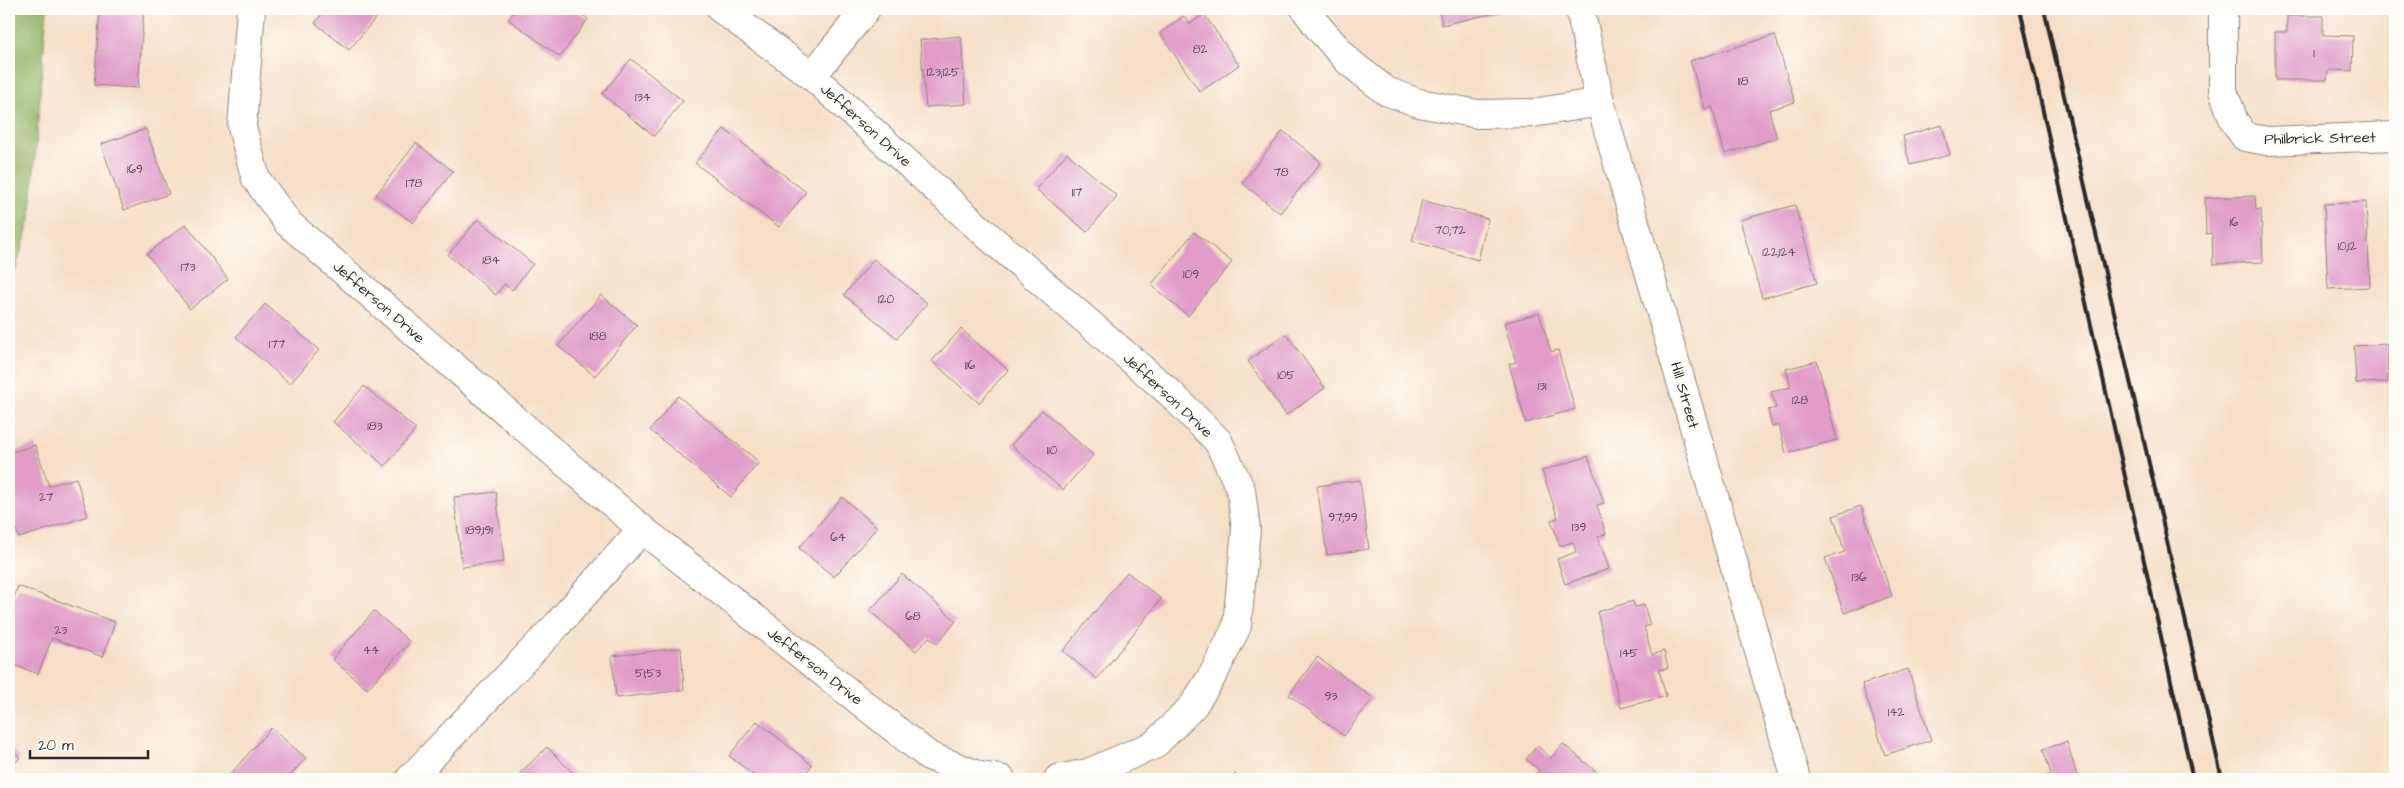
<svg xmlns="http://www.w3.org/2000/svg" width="2404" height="788" font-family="'Architects Daughter',sans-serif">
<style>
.forest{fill:#94b468;stroke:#60704a}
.building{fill:#e19cc9}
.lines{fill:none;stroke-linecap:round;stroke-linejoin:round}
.minor-casing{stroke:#908578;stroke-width:30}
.tertiary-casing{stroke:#908578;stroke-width:30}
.minor{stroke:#fff;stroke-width:28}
.tertiary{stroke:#fff;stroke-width:28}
.rail{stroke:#2b2b2b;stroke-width:4}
.labels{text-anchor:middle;stroke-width:5;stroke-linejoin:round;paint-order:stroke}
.number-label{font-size:12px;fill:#584752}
.street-label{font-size:15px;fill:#2b2b2b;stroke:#fdfcf7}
</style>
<rect width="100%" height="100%" fill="#fdfcf7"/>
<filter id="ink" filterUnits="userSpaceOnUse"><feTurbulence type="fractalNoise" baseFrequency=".02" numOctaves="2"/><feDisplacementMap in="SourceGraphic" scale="10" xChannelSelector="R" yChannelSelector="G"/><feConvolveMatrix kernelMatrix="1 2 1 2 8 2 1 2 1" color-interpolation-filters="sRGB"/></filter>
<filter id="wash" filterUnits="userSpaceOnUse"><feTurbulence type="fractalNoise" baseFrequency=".0096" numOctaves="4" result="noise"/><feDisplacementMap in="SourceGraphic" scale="20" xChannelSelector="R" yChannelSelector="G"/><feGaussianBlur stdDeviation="1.12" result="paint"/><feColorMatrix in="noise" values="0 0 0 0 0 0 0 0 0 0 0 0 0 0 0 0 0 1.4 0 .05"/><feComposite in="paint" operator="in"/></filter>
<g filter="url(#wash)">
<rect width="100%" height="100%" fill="#f6dfc6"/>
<path class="forest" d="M 9,9 L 47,9 L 30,220 L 15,272 L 9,268 Z"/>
<g id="blocks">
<g class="building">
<path d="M 100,9 L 144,9 L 138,88 L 94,85 Z"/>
<path d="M 326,9 L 383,9 L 349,50 L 315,23 Z"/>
<path d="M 516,9 L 574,9 L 588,19 L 560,57 L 508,19 Z"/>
<path d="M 1439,9 L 1498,9 L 1499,12 L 1442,25 Z"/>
<path d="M 1204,14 L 1239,65 L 1200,92 L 1160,33 L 1184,16 L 1190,24 Z"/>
<path d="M 2287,16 L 2323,16 L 2323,35 L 2353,36 L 2352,71 L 2328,70 L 2327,80 L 2275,80 L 2275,32 L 2287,32 Z"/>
<path d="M 1775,35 L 1795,102 L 1769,110 L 1777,138 L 1725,154 L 1712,107 L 1705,109 L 1690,61 Z"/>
<path d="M 961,36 L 966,104 L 926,107 L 920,40 Z"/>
<path d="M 631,59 L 683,101 L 654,136 L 602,94 Z"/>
<path d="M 1942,125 L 1950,155 L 1910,165 L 1903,136 Z"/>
<path d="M 146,129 L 169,194 L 124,210 L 101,144 Z"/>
<path d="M 724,129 L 806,192 L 779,227 L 695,163 Z"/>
<path d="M 1283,131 L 1321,162 L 1280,213 L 1242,183 Z"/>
<path d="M 416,143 L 453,171 L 413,223 L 376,195 Z"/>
<path d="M 1067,153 L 1117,196 L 1087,232 L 1036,189 Z"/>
<path d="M 2255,196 L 2256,210 L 2261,209 L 2263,262 L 2213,264 L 2212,233 L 2206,234 L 2205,198 Z"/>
<path d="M 1422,200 L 1488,219 L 1478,260 L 1412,241 Z"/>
<path d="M 2366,202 L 2370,287 L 2328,289 L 2324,204 Z"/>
<path d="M 1795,205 L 1817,283 L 1762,298 L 1740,220 Z"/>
<path d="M 478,219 L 533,264 L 512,290 L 504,284 L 496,295 L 448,255 Z"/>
<path d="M 186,224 L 228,279 L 190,309 L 147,254 Z"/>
<path d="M 1194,232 L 1232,262 L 1188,316 L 1151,285 Z"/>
<path d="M 874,259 L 927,303 L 897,338 L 844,295 Z"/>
<path d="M 601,295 L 637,325 L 595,376 L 558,346 Z"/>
<path d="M 265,304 L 319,350 L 290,384 L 236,337 Z"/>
<path d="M 1539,313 L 1551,352 L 1558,350 L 1575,409 L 1526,423 L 1509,364 L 1516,362 L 1504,323 Z"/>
<path d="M 961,329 L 1008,370 L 979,403 L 932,361 Z"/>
<path d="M 1286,334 L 1325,388 L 1286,415 L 1248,361 Z"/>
<path d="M 2387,344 L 2388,382 L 2356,383 L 2354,346 Z"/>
<path d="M 1817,361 L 1837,440 L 1786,453 L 1779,425 L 1772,427 L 1768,410 L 1776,408 L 1771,392 L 1791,387 L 1786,369 Z"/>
<path d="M 364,386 L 416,429 L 385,466 L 333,422 Z"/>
<path d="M 678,396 L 759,462 L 731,497 L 650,430 Z"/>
<path d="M 1042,410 L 1093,455 L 1063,490 L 1011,445 Z"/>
<path d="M 35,445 L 49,486 L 76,478 L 88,516 L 19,538 L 9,508 L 9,453 Z"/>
<path d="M 1588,456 L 1604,503 L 1597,505 L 1606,534 L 1598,536 L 1609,569 L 1565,584 L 1557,559 L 1576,552 L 1573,542 L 1560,546 L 1551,520 L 1558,518 L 1542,471 Z"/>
<path d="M 1360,480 L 1369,549 L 1327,555 L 1317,486 Z"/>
<path d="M 496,492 L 504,562 L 462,567 L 454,497 Z"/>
<path d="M 842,497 L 877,527 L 834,577 L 799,548 Z"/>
<path d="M 1861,506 L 1892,596 L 1844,613 L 1825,558 L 1845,552 L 1833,516 Z"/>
<path d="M 1127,572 L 1161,599 L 1097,679 L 1063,651 Z"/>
<path d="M 902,574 L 956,621 L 937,644 L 929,637 L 916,651 L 870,611 Z"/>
<path d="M 18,586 L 115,622 L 103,657 L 52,638 L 38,674 L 9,663 L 9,611 Z"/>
<path d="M 1633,601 L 1635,607 L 1644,605 L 1650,625 L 1644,627 L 1652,655 L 1664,651 L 1668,668 L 1659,670 L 1666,696 L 1621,708 L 1597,612 Z"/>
<path d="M 374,611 L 410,642 L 367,689 L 332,659 Z"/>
<path d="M 681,648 L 684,690 L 616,698 L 612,656 Z"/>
<path d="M 1317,657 L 1373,698 L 1344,736 L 1289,695 Z"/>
<path d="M 1908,669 L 1931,740 L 1885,755 L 1862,684 Z"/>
<path d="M 757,721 L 812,765 L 801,779 L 759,779 L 729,756 Z"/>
<path d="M 271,728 L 306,758 L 287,779 L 226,779 Z"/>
<path d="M 2067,742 L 2078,779 L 2043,779 L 2042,777 L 2051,774 L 2043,749 Z"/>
<path d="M 1563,744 L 1597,772 L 1591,779 L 1531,779 L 1539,770 L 1526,759 L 1537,746 L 1551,758 Z"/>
<path d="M 9,746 L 20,758 L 9,769 Z"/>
<path d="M 547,747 L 578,778 L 514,779 Z"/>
<path d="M 1235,774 L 1242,779 L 1231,779 Z"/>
</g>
</g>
</g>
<g filter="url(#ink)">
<use href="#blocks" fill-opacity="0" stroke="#908578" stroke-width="1"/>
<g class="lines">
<g class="minor-casing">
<g id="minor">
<path d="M 251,9 L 242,127 L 256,179 L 288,223 L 642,529 L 929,756 L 980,776 L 1001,779"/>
<path d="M 721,9 L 812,76 L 979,228 L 1170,393 L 1218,441 L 1241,490 L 1246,529 L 1237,626 L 1214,673 L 1193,706 L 1154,745 L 1088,773 L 1058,779"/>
<path d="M 1305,9 L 1319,28 L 1348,61 L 1386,91 L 1419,103 L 1478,114 L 1533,113 L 1600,102"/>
<path d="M 2223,9 L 2223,91 L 2234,121 L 2245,137 L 2267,141 L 2395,136"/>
<path d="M 812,76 L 866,9"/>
<path d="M 410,779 L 557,625 L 642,529"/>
</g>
</g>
<g class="tertiary-casing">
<path id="tertiary" d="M 1580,9 L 1600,102 L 1796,779"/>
</g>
<use href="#minor" class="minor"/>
<use href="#tertiary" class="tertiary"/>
<g class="rail">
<path d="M 2020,9 L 2193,779"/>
<path d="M 2044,9 L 2222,779"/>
</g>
</g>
</g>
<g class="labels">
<g class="number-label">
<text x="1200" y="53">82</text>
<text x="2314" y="57">1</text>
<text x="943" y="76">123;125</text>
<text x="1743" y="85">118</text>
<text x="643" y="101">134</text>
<text x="135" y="173">169</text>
<text x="1281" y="176">78</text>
<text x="414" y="187">178</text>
<text x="1077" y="196">117</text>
<text x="2234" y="226">16</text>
<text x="1450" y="234">70;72</text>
<text x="2347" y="250">10;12</text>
<text x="1779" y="256">122;124</text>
<text x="491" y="264">184</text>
<text x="188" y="271">173</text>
<text x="1191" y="278">109</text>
<text x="886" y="303">120</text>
<text x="598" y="340">188</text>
<text x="277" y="348">177</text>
<text x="970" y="369">116</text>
<text x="1286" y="379">105</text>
<text x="1542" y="390">131</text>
<text x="1800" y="404">128</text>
<text x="375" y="430">183</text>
<text x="1052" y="454">110</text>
<text x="46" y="501">27</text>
<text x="1343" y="521">97;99</text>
<text x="1579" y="531">139</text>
<text x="479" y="534">189;191</text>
<text x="838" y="541">64</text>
<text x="1859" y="581">136</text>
<text x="913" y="620">68</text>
<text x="61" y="634">23</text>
<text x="371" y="654">44</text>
<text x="1629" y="657">145</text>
<text x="648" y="677">51;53</text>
<text x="1331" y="700">93</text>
<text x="1896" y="716">142</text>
</g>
<g class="street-label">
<text transform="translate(866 125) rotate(42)" y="5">Jefferson Drive</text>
<text transform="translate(2320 138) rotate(-1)" y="5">Philbrick Street</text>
<text transform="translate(379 302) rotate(41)" y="5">Jefferson Drive</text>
<text transform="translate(1168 395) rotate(43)" y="5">Jefferson Drive</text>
<text transform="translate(1685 395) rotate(74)" y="5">Hill Street</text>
<text transform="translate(815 666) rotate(38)" y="5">Jefferson Drive</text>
</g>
</g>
<rect width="2404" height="788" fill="none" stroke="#fdfcf7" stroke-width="30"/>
<path d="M30 750v8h118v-8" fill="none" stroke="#2b2b2b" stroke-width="2.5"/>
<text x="38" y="750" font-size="15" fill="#2b2b2b" stroke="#fdfcf7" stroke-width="4" paint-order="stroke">20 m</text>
</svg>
